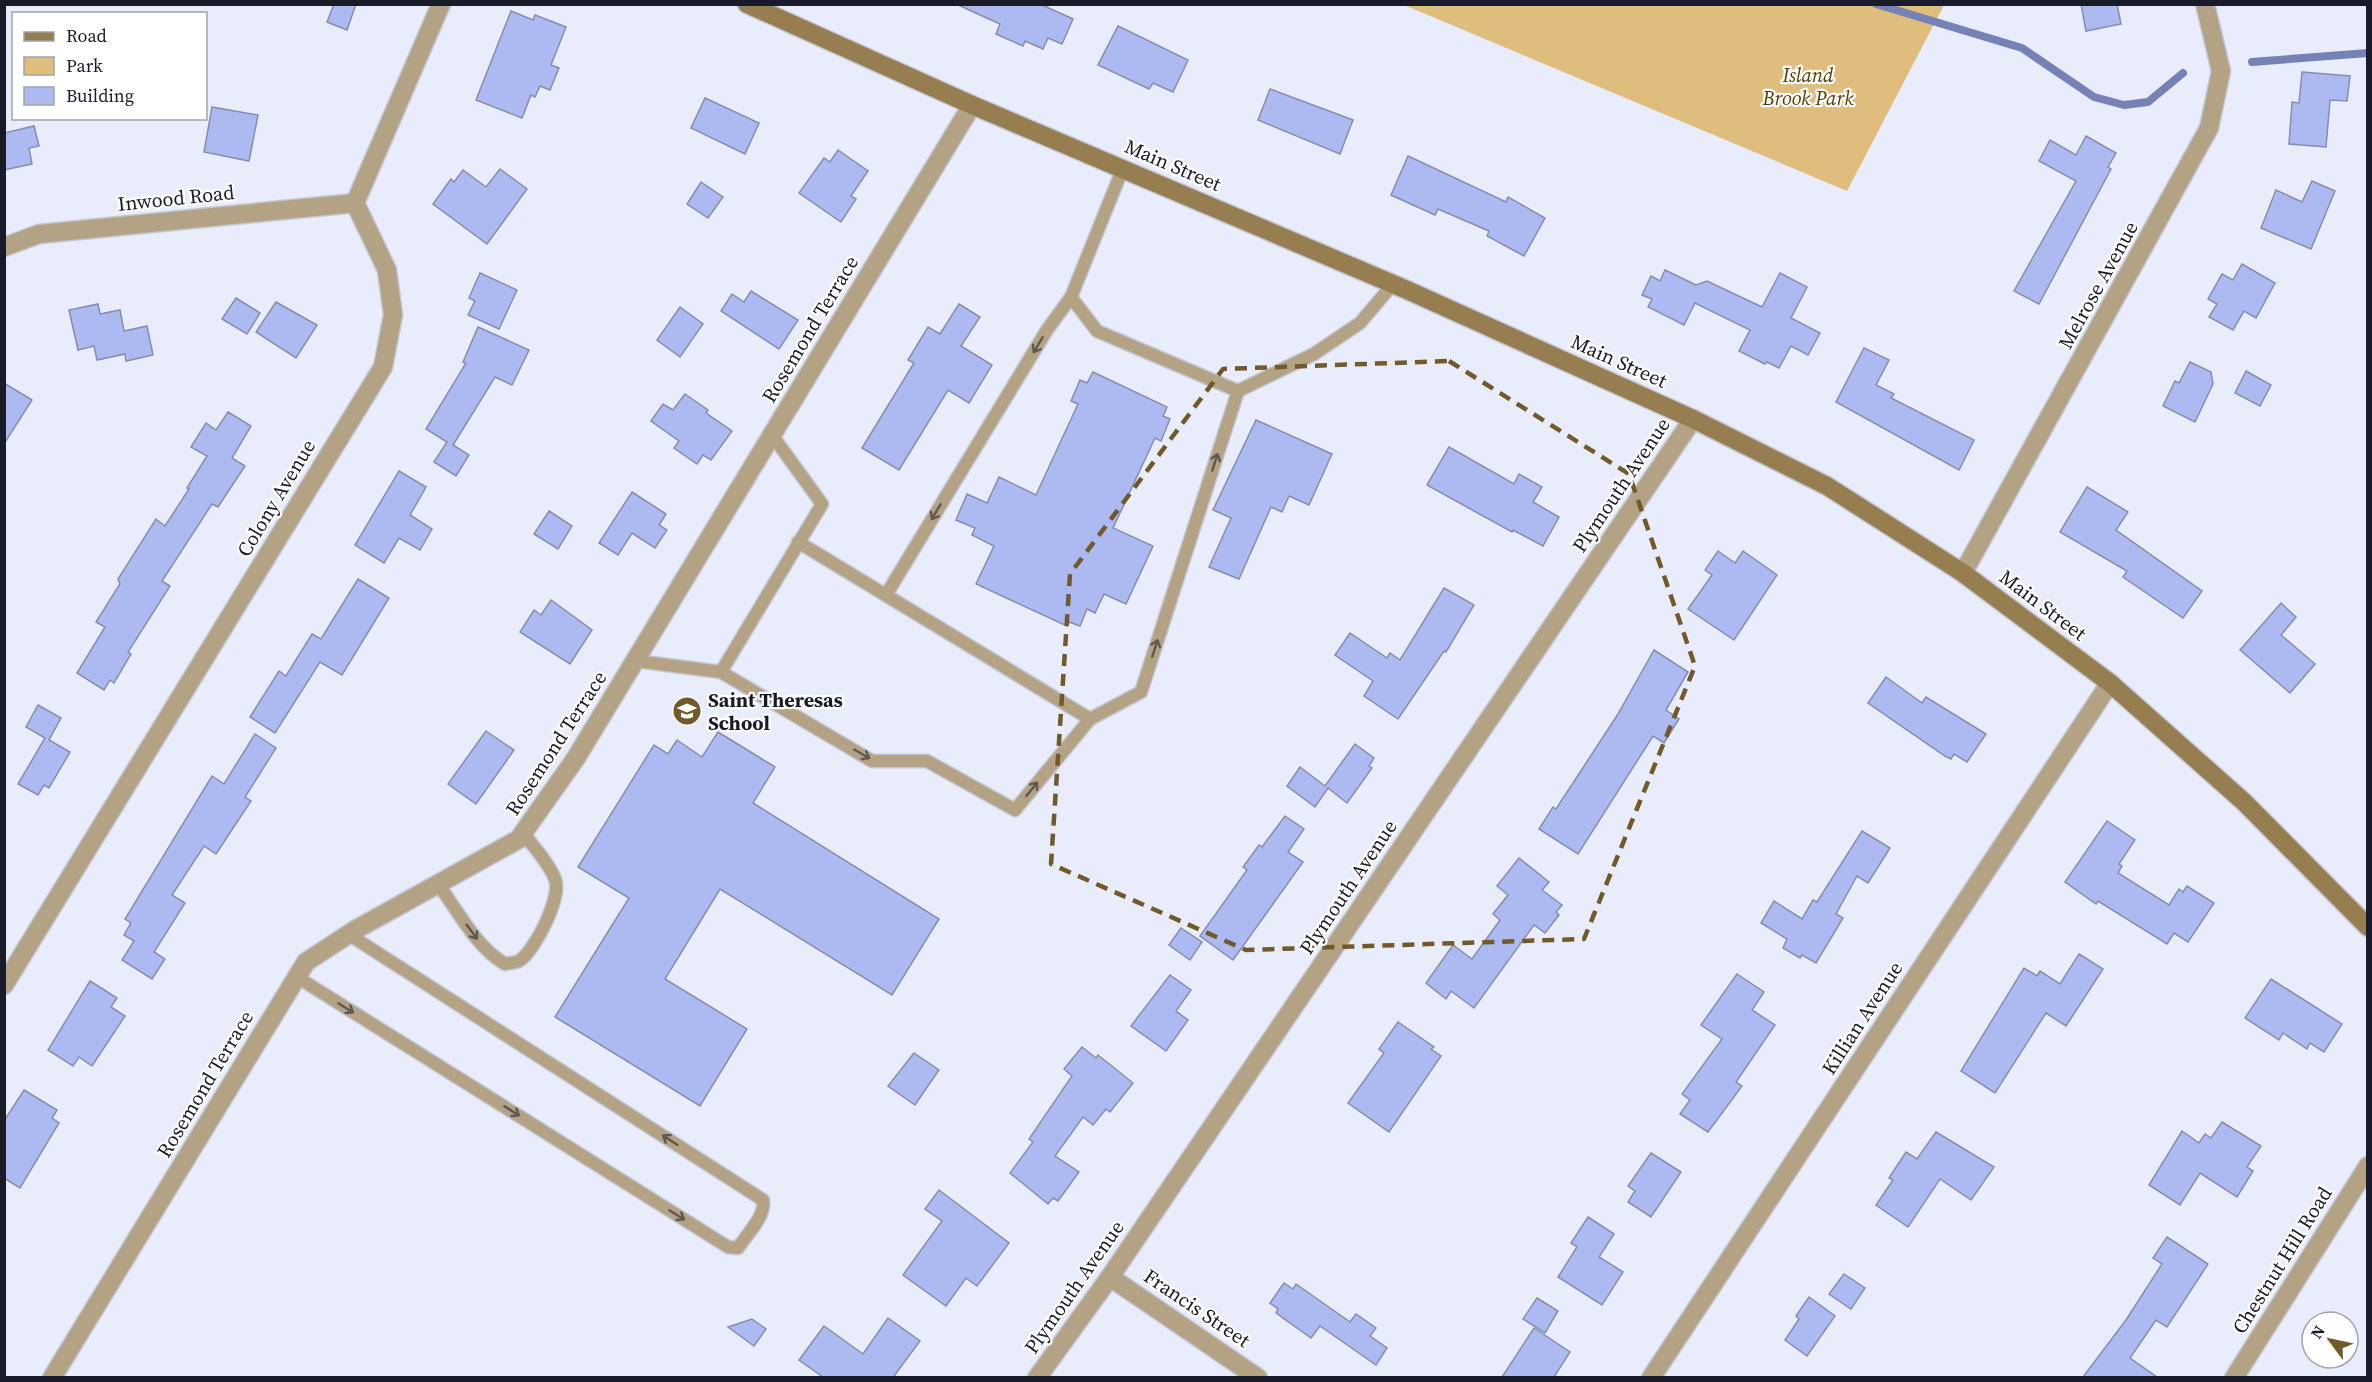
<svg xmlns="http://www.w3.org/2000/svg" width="2372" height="1382" font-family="'Source Serif 4',serif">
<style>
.green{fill:#dfbd7d}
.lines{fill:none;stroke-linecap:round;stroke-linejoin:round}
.stream{stroke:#7682b6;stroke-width:8}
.building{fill:#adbaf2;stroke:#858dae;stroke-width:1.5}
.service-casing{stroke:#c4c7d5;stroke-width:15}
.minor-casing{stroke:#c4c7d5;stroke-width:21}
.tertiary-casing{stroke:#c4c7d5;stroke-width:21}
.secondary-casing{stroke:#c4c7d5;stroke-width:21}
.service{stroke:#b3a284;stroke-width:12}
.minor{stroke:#b3a284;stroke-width:18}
.tertiary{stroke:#b3a284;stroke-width:18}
.secondary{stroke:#967e51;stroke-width:18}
.oneway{stroke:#5e5851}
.marked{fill:none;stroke:#715929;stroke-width:4.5;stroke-dasharray:12 8;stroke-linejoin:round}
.labels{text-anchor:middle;stroke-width:4.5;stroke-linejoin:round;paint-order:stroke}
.park-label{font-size:20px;font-style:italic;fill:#563d00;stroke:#fff}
.street-label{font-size:20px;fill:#191c28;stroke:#fff}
.poi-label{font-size:20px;font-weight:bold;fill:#191c28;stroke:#fff;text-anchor:start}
</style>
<rect width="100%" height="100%" fill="#e9edfb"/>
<path class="green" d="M 1404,5 L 1944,4 L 1944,5 L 1847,191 Z"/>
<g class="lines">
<g class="stream">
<path d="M 1876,4 L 2022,48 L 2094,97 L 2124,105 L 2148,102 L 2183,73"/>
<path d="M 2252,62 L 2368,53"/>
</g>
</g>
<g class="building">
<path d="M 334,4 L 356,4 L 347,30 L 327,22 Z"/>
<path d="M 956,4 L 1040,4 L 1073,19 L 1062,44 L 1048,38 L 1043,49 L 1025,41 L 1023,46 L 996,34 L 1000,24 Z"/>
<path d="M 2081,4 L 2117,4 L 2121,24 L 2086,31 Z"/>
<path d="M 511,11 L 533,20 L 535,15 L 566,27 L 551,65 L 559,68 L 550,90 L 540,86 L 535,97 L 531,95 L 522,118 L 476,100 Z"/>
<path d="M 1118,26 L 1188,60 L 1173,92 L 1153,83 L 1149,89 L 1098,65 Z"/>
<path d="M 2302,72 L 2350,76 L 2347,101 L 2330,100 L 2326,147 L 2289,144 L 2292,102 L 2299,103 Z"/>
<path d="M 1270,89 L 1353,120 L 1340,154 L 1258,120 Z"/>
<path d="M 705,98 L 759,123 L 745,154 L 691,128 Z"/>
<path d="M 212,107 L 258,115 L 249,161 L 204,152 Z"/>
<path d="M 34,126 L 39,146 L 29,148 L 32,164 L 4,170 L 4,133 Z"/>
<path d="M 2086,136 L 2116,153 L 2108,167 L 2111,169 L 2039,304 L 2014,291 L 2076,181 L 2039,161 L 2050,140 L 2076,155 Z"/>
<path d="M 838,150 L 868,171 L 851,196 L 856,199 L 841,222 L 799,193 L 824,158 L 830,162 Z"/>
<path d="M 1408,156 L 1506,202 L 1508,197 L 1545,218 L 1524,256 L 1487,236 L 1489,231 L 1438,209 L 1435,215 L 1391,195 Z"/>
<path d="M 500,169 L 527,189 L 487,244 L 433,204 L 451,179 L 454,182 L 463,170 L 486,187 Z"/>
<path d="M 2312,181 L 2335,191 L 2311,249 L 2261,228 L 2276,190 L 2302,202 Z"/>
<path d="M 701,182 L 723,197 L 708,218 L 687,204 Z"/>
<path d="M 2242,264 L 2275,283 L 2256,318 L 2244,311 L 2233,330 L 2209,317 L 2217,304 L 2208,299 L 2222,274 L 2233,280 Z"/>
<path d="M 1665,270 L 1696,285 L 1707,281 L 1762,307 L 1780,273 L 1807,287 L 1791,318 L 1820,333 L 1808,355 L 1791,346 L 1779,368 L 1767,362 L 1765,364 L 1739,351 L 1750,330 L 1695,303 L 1684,325 L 1648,307 L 1652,299 L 1642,295 L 1651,276 L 1660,281 Z"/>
<path d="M 480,273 L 517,290 L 499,329 L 468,315 L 475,301 L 469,298 Z"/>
<path d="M 751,291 L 798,320 L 779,349 L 721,311 L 732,294 L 744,302 Z"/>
<path d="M 236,298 L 260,313 L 247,334 L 222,319 Z"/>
<path d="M 276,302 L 317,325 L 296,358 L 256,332 Z"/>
<path d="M 98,304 L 100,314 L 120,310 L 124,331 L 147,326 L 153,355 L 126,361 L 125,354 L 97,360 L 94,346 L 78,350 L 69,310 Z"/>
<path d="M 959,304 L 980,317 L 961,346 L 992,365 L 969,403 L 948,390 L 899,470 L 862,448 L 914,363 L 908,360 L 928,327 L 940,334 Z"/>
<path d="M 680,307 L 703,324 L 680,357 L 657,340 Z"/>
<path d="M 478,327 L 529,350 L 512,385 L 495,377 L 453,445 L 469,455 L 456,476 L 434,462 L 447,442 L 426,429 L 466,363 L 463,362 Z"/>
<path d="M 1864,348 L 1889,360 L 1876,385 L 1894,394 L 1891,398 L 1974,440 L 1959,470 L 1836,402 Z"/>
<path d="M 2190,362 L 2211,372 L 2213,384 L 2195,422 L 2163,406 L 2175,381 L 2179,383 Z"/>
<path d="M 2246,371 L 2271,385 L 2260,406 L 2235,393 Z"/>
<path d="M 1093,372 L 1167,407 L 1163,416 L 1170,419 L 1161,441 L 1155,438 L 1113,528 L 1153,546 L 1126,604 L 1104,594 L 1095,613 L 1087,609 L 1080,626 L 1069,622 L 1067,626 L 976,584 L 994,546 L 972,535 L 975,528 L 956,520 L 967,494 L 987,503 L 999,477 L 1036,495 L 1078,404 L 1071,401 L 1080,380 L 1087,383 Z"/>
<path d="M 4,383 L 32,400 L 4,444 Z"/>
<path d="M 685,394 L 708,410 L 706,413 L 732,431 L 711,460 L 703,455 L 697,464 L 674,448 L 679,441 L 651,421 L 663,404 L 673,410 Z"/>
<path d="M 228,412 L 251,426 L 232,458 L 245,466 L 218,507 L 212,504 L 162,581 L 170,586 L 128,652 L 131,654 L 114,683 L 110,680 L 104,690 L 77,673 L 105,627 L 96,622 L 120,584 L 118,579 L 156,519 L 165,526 L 189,489 L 187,488 L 207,456 L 191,447 L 206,423 L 216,430 Z"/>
<path d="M 1256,420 L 1332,454 L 1309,505 L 1289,496 L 1282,512 L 1271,507 L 1239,579 L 1209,567 L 1231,518 L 1213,510 Z"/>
<path d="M 1449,447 L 1514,484 L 1519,474 L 1542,487 L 1533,502 L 1559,517 L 1543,546 L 1513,530 L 1512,532 L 1427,485 Z"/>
<path d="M 399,471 L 426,487 L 410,515 L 432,529 L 420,550 L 399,538 L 384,563 L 355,545 Z"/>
<path d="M 2087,487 L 2128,512 L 2116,530 L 2202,591 L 2183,618 L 2123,577 L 2127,571 L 2060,532 Z"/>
<path d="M 632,492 L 666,514 L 659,525 L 667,530 L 655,548 L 632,533 L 618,555 L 599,543 Z"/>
<path d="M 549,511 L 572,526 L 558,549 L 534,534 Z"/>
<path d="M 1718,551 L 1735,563 L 1743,551 L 1777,575 L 1734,640 L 1688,609 L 1712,575 L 1705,570 Z"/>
<path d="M 358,579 L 389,598 L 342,675 L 320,662 L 275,733 L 250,717 L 279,671 L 286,676 L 312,634 L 321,639 Z"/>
<path d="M 1444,588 L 1474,605 L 1446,652 L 1444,651 L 1398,719 L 1364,696 L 1373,681 L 1335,655 L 1350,633 L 1387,658 L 1390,653 L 1400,660 Z"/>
<path d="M 551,600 L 592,630 L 570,664 L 520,632 L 534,610 L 541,615 Z"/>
<path d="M 2281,603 L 2296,617 L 2281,635 L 2315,664 L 2290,693 L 2240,650 Z"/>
<path d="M 1654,650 L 1688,672 L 1666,710 L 1679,719 L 1664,743 L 1653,736 L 1578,854 L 1539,829 L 1553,807 L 1556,809 L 1618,714 Z"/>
<path d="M 1886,677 L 1922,703 L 1926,697 L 1986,734 L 1967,762 L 1954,754 L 1951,759 L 1945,756 L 1868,703 Z"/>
<path d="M 38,705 L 61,718 L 49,740 L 70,752 L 49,788 L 44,785 L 38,795 L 18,784 L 45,738 L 26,727 Z"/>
<path d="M 486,731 L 514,750 L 476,804 L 448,784 Z"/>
<path d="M 718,732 L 775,767 L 753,803 L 939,919 L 892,995 L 720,889 L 665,979 L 747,1029 L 700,1106 L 555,1017 L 629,898 L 578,867 L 654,745 L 668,754 L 677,740 L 702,757 Z"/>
<path d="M 255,734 L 276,748 L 245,797 L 251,801 L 216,854 L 204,846 L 172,895 L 185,903 L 154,952 L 165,959 L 152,979 L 122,960 L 134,941 L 124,935 L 131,923 L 125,919 L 212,776 L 224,784 Z"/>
<path d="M 1355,744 L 1374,758 L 1369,766 L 1372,768 L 1347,803 L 1328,788 L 1315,807 L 1287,786 L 1300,767 L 1325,786 Z"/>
<path d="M 1285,816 L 1304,829 L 1288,852 L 1303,862 L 1233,960 L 1200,936 L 1247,870 L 1243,867 L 1259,845 L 1262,847 Z"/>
<path d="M 2107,821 L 2135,840 L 2119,864 L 2122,866 L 2118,873 L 2169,905 L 2179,889 L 2183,892 L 2187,886 L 2214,903 L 2188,942 L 2174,933 L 2167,944 L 2098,901 L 2096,904 L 2065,882 Z"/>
<path d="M 1862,831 L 1890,848 L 1868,883 L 1857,876 L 1836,914 L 1843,918 L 1816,963 L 1802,955 L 1800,958 L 1783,948 L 1787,939 L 1761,923 L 1774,901 L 1802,919 L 1813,900 L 1817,902 Z"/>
<path d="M 1519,858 L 1549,882 L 1542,890 L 1562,905 L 1556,912 L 1559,915 L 1545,933 L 1534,925 L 1474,1008 L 1451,991 L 1446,999 L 1426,983 L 1453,945 L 1472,959 L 1500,920 L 1493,914 L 1508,895 L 1497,886 Z"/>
<path d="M 1181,928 L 1202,942 L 1190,960 L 1169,945 Z"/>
<path d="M 2079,954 L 2103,969 L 2066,1026 L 2046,1013 L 1995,1093 L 1961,1071 L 2024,968 L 2037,976 L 2040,971 L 2060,984 Z"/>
<path d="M 1737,974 L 1764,992 L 1752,1010 L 1775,1025 L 1736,1082 L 1742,1086 L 1708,1132 L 1680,1114 L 1690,1100 L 1682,1094 L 1722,1039 L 1701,1025 Z"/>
<path d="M 1170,975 L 1191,990 L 1176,1011 L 1188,1020 L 1166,1051 L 1131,1026 Z"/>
<path d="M 2271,979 L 2342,1024 L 2324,1052 L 2310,1043 L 2307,1049 L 2283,1033 L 2279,1040 L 2245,1018 Z"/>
<path d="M 90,981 L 117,998 L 111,1007 L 125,1016 L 92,1066 L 79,1057 L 73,1066 L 48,1050 Z"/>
<path d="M 1398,1022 L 1434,1047 L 1431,1049 L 1441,1056 L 1389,1132 L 1348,1103 L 1384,1053 L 1379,1049 Z"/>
<path d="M 1082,1047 L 1096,1058 L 1098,1055 L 1133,1083 L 1110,1112 L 1106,1109 L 1093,1125 L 1083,1117 L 1055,1156 L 1079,1172 L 1058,1201 L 1053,1198 L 1048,1204 L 1010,1173 L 1033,1142 L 1029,1139 L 1072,1076 L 1064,1069 Z"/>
<path d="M 914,1053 L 939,1070 L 915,1105 L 888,1086 Z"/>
<path d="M 24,1090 L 57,1110 L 52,1118 L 59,1123 L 20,1188 L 4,1178 L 4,1121 Z"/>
<path d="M 2222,1122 L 2261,1146 L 2247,1167 L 2253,1171 L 2237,1197 L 2200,1173 L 2180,1205 L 2149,1185 L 2182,1131 L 2199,1143 L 2205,1134 L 2211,1138 Z"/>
<path d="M 1936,1132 L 1994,1167 L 1971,1200 L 1940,1179 L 1908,1227 L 1876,1205 L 1893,1180 L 1889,1178 L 1906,1152 L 1917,1159 Z"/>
<path d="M 1651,1153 L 1681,1172 L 1651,1217 L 1628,1202 L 1635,1191 L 1628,1186 Z"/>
<path d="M 939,1190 L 1009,1243 L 977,1286 L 966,1278 L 946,1306 L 903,1275 L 942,1221 L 925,1209 Z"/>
<path d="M 1588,1217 L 1614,1234 L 1599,1257 L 1623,1272 L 1602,1305 L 1558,1277 L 1577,1247 L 1571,1243 Z"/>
<path d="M 2167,1237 L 2208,1264 L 2167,1327 L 2156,1320 L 2130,1358 L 2157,1377 L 2083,1377 L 2126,1320 L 2162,1264 L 2153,1258 Z"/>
<path d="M 1844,1274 L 1865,1288 L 1851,1309 L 1829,1294 Z"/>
<path d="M 1284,1283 L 1293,1289 L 1296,1284 L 1350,1322 L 1356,1314 L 1376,1328 L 1370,1336 L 1387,1348 L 1376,1365 L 1320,1326 L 1311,1338 L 1276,1313 L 1278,1309 L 1270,1303 Z"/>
<path d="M 1809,1297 L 1835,1316 L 1807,1356 L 1785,1340 L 1799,1319 L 1796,1316 Z"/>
<path d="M 1537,1298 L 1558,1311 L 1545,1333 L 1523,1319 Z"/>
<path d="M 888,1318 L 920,1341 L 894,1376 L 896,1377 L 823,1377 L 799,1360 L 824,1326 L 863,1354 Z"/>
<path d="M 752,1319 L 766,1329 L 754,1346 L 728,1327 Z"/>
<path d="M 1534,1328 L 1570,1352 L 1554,1377 L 1502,1377 Z"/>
</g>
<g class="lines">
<g class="service-casing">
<g id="service">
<path d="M 1123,168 L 1071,297 L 1097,331 L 1238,391"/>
<path d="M 798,542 L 1090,719"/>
<path d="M 886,595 L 1047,330 L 1071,297"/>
<path d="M 636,661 L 721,672 L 872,761 L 927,761 L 1015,810 L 1090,719 L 1141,692 L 1238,391 L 1314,354 L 1360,323 L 1393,284"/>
<path d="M 721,672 L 822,504 L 772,435"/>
<path d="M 438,884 C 458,911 476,947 505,964 C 509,963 515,963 519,961 C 535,951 562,897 555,879 C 548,862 534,847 523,833"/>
<path d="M 297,977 L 728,1247 L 738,1248 C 747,1234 766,1216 763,1200 L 348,934"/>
</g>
</g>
<g class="minor-casing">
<g id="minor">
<path d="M 4,247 L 39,234 L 355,203"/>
<path d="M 1963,573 L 2209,128 L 2221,71 L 2205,4"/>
<path d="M 4,985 L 383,367 L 393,315 L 387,270 L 355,203 L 441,4"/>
<path d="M 1110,1277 L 1258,1378"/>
<path d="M 52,1378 L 306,962 L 355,930 L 519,839 L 523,833 L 576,758 L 972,105"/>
<path d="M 1037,1378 L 1110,1277 L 1693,419"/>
<path d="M 1651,1378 L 2110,683"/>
</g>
</g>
<g class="tertiary-casing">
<path id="tertiary" d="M 2234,1378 L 2368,1166"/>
</g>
<g class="secondary-casing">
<path id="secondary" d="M 747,4 L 972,105 L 1407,290 L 1693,419 L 1827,486 L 1963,573 L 2110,683 L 2244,802 L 2368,927"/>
</g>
<use href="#service" class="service"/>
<use href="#minor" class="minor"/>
<use href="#tertiary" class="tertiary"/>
<use href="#secondary" class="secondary"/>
</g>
<defs><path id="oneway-shaft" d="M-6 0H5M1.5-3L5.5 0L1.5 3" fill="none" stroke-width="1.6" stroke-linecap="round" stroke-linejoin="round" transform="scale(1.5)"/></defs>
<g class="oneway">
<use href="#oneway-shaft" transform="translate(1038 345) rotate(121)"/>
<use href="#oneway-shaft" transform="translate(1215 462) rotate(-72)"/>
<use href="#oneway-shaft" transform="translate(936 512) rotate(121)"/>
<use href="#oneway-shaft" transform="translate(1155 648) rotate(-72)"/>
<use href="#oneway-shaft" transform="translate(862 754) rotate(30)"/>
<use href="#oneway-shaft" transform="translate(1032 789) rotate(-51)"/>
<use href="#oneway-shaft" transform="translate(472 932) rotate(53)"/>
<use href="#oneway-shaft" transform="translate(346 1008) rotate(32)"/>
<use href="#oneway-shaft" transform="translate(512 1111) rotate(32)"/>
<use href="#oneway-shaft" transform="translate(670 1140) rotate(-147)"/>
<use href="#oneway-shaft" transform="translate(677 1215) rotate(32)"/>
</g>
<path class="marked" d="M 1449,361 L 1629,474 L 1695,666 L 1584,939 L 1246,950 L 1051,864 L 1070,574 L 1223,369 Z"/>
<defs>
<g id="school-disc" transform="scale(1.5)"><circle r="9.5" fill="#715929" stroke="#fff"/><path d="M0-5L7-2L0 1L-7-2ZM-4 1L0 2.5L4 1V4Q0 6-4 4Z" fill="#fff"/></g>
</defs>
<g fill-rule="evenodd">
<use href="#school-disc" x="687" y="711"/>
</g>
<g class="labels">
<g class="park-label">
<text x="1808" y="82">Island<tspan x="1808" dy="23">Brook Park</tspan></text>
</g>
<g class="street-label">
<text transform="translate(1173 165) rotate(23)" y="7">Main Street</text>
<text transform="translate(176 198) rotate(-6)" y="7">Inwood Road</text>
<text transform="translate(2098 285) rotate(-61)" y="7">Melrose Avenue</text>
<text transform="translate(810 329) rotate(-59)" y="7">Rosemond Terrace</text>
<text transform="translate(1619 361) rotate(24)" y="7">Main Street</text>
<text transform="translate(1621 485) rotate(-56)" y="7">Plymouth Avenue</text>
<text transform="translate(276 498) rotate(-59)" y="7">Colony Avenue</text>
<text transform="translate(2043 605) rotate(37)" y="7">Main Street</text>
<text transform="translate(556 743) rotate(-57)" y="7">Rosemond Terrace</text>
<text transform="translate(1348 887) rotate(-56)" y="7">Plymouth Avenue</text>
<text transform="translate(1862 1018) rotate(-57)" y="7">Killian Avenue</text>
<text transform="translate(205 1084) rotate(-59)" y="7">Rosemond Terrace</text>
<text transform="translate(2282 1260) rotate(-58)" y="7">Chestnut Hill Road</text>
<text transform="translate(1074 1287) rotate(-55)" y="7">Plymouth Avenue</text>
<text transform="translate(1197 1308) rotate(34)" y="7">Francis Street</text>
</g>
<g class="poi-label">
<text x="708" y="707">Saint Theresas<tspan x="708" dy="23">School</tspan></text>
</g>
</g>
<rect width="2372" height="1382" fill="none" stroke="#191c28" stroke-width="12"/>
<rect x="12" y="12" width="195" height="108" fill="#ffffff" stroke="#a3a4a9" stroke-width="1.5"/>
<rect x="24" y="32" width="30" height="9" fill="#967e51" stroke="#a3a4a9" stroke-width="1.5"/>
<text x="66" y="42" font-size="18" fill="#191c28">Road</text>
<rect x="24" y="57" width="30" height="18" fill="#dfbd7d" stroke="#a3a4a9" stroke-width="1.5"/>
<text x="66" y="72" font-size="18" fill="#191c28">Park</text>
<rect x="24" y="87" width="30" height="18" fill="#adbaf2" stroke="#a3a4a9" stroke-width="1.5"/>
<text x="66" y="102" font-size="18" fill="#191c28">Building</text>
<g transform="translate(2330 1340) rotate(303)"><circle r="28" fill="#ffffff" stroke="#a3a4a9" stroke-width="1.5"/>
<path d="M0-4.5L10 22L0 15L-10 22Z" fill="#715929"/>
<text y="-9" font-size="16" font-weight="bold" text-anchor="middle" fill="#191c28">N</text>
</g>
</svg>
